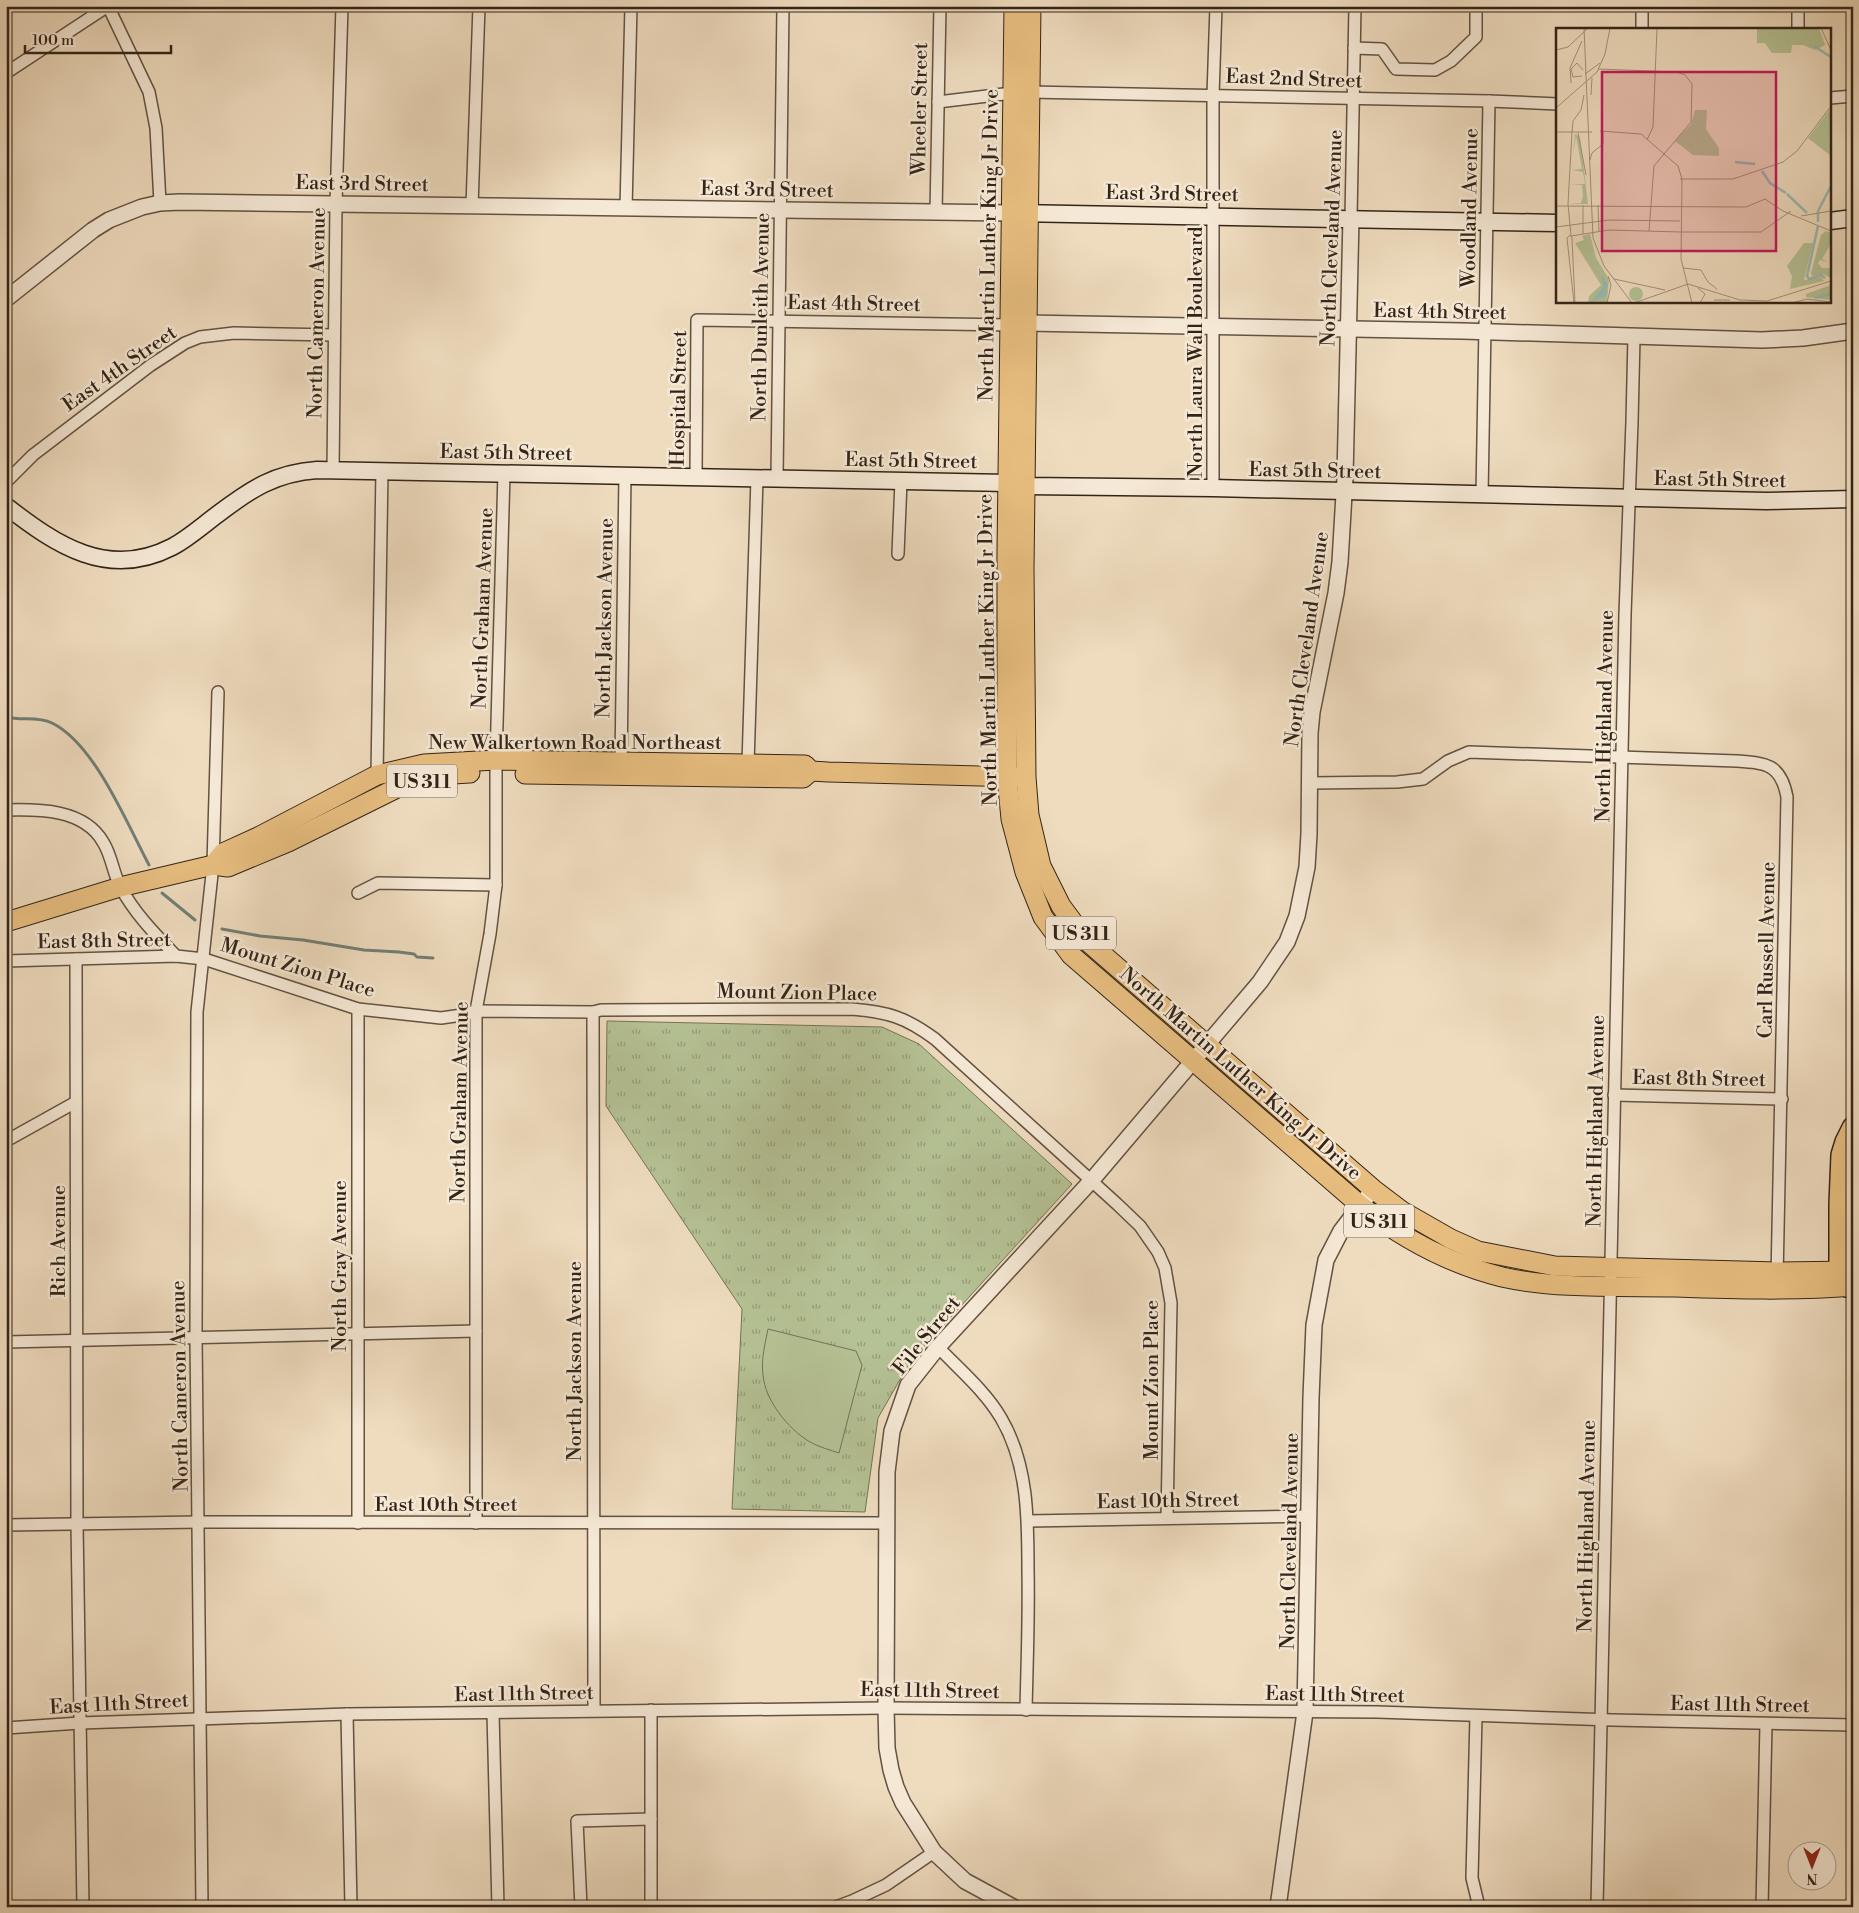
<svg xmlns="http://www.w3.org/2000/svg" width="1859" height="1913" font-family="'Libre Bodoni',serif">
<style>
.grass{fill:url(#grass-tufts);stroke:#747356}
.garden{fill:#b5c295;stroke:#747356}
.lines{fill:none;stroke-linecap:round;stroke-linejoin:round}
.stream{stroke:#717f76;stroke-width:3}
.minor-casing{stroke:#625242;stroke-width:14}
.tertiary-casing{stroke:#625242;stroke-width:18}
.secondary-casing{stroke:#332418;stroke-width:19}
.primary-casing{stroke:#332418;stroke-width:21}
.motorway-casing{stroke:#332418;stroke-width:24}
.minor{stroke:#f5e8d5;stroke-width:11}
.tertiary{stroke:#f5e8d5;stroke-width:15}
.secondary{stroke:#f5e8d5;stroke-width:16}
.primary{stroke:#e8be80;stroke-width:19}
.motorway{stroke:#e8be80;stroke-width:21}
.labels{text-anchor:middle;stroke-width:5;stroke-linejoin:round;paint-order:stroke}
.shield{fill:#f5e8d5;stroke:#6d5f51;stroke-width:1}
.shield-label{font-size:19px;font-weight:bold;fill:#332418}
.street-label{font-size:20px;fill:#332418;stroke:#f5e8d5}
.inset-river{fill:none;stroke:#9abbb4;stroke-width:2.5}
.inset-road{fill:none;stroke:#a4927c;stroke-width:1}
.view{fill:#c2185b;fill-opacity:0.15;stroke:#c2185b;stroke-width:2.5}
.inset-edge{fill:none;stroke:#332418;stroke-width:2.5}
</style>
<defs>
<pattern id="grass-tufts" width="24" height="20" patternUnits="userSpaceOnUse" patternTransform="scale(1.25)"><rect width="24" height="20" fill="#b5c295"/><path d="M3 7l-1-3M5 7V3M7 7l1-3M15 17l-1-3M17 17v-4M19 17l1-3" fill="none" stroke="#949d79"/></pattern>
</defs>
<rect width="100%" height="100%" fill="#efdcbf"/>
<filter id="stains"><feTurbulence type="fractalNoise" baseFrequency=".004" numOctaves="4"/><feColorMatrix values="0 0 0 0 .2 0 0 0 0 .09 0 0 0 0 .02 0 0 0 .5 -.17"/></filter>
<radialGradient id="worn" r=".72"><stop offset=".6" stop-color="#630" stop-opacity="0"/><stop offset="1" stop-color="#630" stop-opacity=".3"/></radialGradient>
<path class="grass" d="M 607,1021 L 882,1027 L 919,1044 L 1072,1184 L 910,1362 L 878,1418 L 865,1512 L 732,1509 L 742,1309 L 606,1106 Z"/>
<path class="garden" d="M 768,1329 L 856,1351 L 862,1365 L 839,1453 C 830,1450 819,1447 810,1442 C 788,1429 765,1400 763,1375 C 761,1359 765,1344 768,1329 Z"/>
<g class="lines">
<g class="stream">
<path d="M 6,717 C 21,721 38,716 52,723 C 95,744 127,824 149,865"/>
<path d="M 162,893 L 195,920"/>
<path d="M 222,929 L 260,936 L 303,940 L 364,950 L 399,952 L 414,954 L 417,957 L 433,958"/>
</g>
<g class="minor-casing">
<g id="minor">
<path d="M 108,6 L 149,92 L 156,128 L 160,203"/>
<path d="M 1798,6 L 1798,29"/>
<path d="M 1642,29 L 1642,6"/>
<path d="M 1354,48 L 1382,49 L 1396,69 L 1435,70 L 1451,61 L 1476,37 L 1476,6"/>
<path d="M 6,73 L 108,6"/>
<path d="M 1029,92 L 1489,101 L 1558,104"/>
<path d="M 1830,98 L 1853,96"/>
<path d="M 938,102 L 1012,93"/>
<path d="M 472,206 L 479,6"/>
<path d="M 626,208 L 631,6"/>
<path d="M 936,212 L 940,6"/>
<path d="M 1351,218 L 1355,6"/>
<path d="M 333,470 L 336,204 L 342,6"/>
<path d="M 696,476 L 697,320 L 1010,325"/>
<path d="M 777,478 L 783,6"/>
<path d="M 6,482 L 33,455 L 151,365 L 185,343 L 200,337 L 234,333 L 334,335"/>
<path d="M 1213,488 L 1213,95 L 1216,6"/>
<path d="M 1482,495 L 1489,101"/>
<path d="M 898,554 L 901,481"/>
<path d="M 621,762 L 625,475"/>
<path d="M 748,764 L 757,478"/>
<path d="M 377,775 L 382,471"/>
<path d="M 1310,783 L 1397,782 L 1423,779 L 1448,761 L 1469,752 L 1737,761 C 1766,763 1781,764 1787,797 L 1777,1278"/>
<path d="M 6,810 C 39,809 84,809 103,842 C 112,856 113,874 121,888 C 135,914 156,935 176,956"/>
<path d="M 358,893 L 378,883 L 496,885"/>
<path d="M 76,959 L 77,1524 L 83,1907"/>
<path d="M 6,961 L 176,956 L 204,959 L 358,1009 L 441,1018 L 462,1015 L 476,1011 L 593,1012 L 601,1010 L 852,1009 C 888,1012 905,1017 935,1039 L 1117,1204 L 1140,1226 L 1158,1252 L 1165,1268 L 1171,1303 L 1167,1518"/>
<path d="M 358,1009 L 358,1523"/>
<path d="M 593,1012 L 594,1710"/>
<path d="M 1614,1095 L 1782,1099"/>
<path d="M 6,1141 L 76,1102"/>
<path d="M 6,1342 L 476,1331"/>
<path d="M 938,1347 C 960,1370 985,1391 1001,1418 C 1028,1464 1028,1518 1028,1570 C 1029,1617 1027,1663 1026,1710"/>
<path d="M 1028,1521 L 1310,1516"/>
<path d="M 476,1523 L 476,1011 L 490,934 L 496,885 L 496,760 L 504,473"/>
<path d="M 6,1525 L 199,1522 L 887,1523"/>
<path d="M 493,1713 L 498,1907"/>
<path d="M 347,1714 L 351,1907"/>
<path d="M 1476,1716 L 1472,1878 L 1479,1907"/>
<path d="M 6,1728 L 80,1723 L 347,1714 L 886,1708 L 1377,1712 L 1612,1720 L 1853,1725"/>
<path d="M 202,1907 L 196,1336 L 197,1012 L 213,865 L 218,692"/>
<path d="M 581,1907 L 577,1821 L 651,1819"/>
<path d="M 651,1907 L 651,1710"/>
<path d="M 836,1907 L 852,1901 L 886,1885 L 934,1852"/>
<path d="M 1597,1907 L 1625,614 L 1632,422 L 1634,337"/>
<path d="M 1762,1907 L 1766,1724"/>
</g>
</g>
<g class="tertiary-casing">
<g id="tertiary">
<path d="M 6,299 L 93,230 L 109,220 L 142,207 L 160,203 L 180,202 L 1011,213"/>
<path d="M 1026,323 L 1462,331 L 1762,340 L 1803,338 L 1853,331"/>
<path d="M 1013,1907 L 965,1881 L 934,1852 L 903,1803 L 896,1787 L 891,1770 L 887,1748 L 886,1708 L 887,1472 L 892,1431 L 908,1385 L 938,1347 L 1092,1180 L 1260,982 L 1287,942 L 1297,916 L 1307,867 L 1309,834 L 1310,733 L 1312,712 L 1336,593 L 1340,562 L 1345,477 L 1351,218"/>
<path d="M 1278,1907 L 1305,1712 L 1311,1398 L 1314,1325 L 1326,1260 L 1341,1231 L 1373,1189"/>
</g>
</g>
<g class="secondary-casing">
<g id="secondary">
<path d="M 1015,213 L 1558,223"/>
<path d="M 1830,221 L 1853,218"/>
<path d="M 6,506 C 56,545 108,580 172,547 C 189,538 203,525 218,514 C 251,489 275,473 317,470 L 1008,483 L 1025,486 L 1213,488 L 1766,501 L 1853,499"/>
</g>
</g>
<g class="primary-casing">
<g id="primary">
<path d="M 1014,6 L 1007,553 L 1007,777 L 1011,819 L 1025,872 L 1043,917 L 1071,955 L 1361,1206 C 1402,1238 1450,1264 1502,1277 C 1555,1289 1620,1286 1675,1287 C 1734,1289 1794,1291 1853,1286"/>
<path d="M 1031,6 L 1024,569 L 1026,777 L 1029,815 L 1041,866 L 1061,906 L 1087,941 L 1373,1189 L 1402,1211 L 1451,1239 L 1478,1251 L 1555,1266 L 1778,1272 L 1853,1271"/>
<path d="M 525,774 L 803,778 L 811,771"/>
<path d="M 213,865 L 223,853 L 260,836 L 377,775 L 424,764 L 496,760 L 805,765 L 811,771 L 828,772 L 1020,777"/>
<path d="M 6,922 L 120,887 L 213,865 L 228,867 L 288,842 L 401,786 L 453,774 L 470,773"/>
</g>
</g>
<g class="motorway-casing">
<path id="motorway" d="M 1847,1286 L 1840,1272 L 1840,1204 L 1842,1155 L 1846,1142 L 1853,1128"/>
</g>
<use href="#minor" class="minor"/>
<use href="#tertiary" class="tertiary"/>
<use href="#secondary" class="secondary"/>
<use href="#primary" class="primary"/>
<use href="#motorway" class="motorway"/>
</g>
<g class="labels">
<g class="shield">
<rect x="387" y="764.5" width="70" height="33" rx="4"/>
<rect x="1046" y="916.5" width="70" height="33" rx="4"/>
<rect x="1344" y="1204.5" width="70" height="33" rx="4"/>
</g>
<g class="shield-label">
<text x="422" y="788">US 311</text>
<text x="1081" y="940">US 311</text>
<text x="1379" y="1228">US 311</text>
</g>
<g class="street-label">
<text transform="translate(1294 78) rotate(2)" y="7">East 2nd Street</text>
<text transform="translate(919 109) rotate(-89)" y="7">Wheeler Street</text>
<text transform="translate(362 183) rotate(1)" y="7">East 3rd Street</text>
<text transform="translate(767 189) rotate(1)" y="7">East 3rd Street</text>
<text transform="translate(1172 193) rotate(1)" y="7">East 3rd Street</text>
<text transform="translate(1469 208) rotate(-89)" y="7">Woodland Avenue</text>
<text transform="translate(1331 238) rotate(-88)" y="7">North Cleveland Avenue</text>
<text transform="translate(988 245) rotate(-89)" y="7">North Martin Luther King Jr Drive</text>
<text transform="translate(854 303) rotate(1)" y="7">East 4th Street</text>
<text transform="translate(1440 311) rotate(1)" y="7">East 4th Street</text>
<text transform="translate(316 313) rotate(-89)" y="7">North Cameron Avenue</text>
<text transform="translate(760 317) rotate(-89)" y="7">North Dunleith Avenue</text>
<text transform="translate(1195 352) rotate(-90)" y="7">North Laura Wall Boulevard</text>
<text transform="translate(119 368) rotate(-35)" y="7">East 4th Street</text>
<text transform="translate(678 398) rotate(-89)" y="7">Hospital Street</text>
<text transform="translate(506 452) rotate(1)" y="7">East 5th Street</text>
<text transform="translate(911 460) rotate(1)" y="7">East 5th Street</text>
<text transform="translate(1315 470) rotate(1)" y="7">East 5th Street</text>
<text transform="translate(1720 479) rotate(1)" y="7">East 5th Street</text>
<text transform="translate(482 608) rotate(-88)" y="7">North Graham Avenue</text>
<text transform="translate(604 618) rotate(-89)" y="7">North Jackson Avenue</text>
<text transform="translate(1306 639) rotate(-82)" y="7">North Cleveland Avenue</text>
<text transform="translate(987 650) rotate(-91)" y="7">North Martin Luther King Jr Drive</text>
<text transform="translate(1604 716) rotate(-89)" y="7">North Highland Avenue</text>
<text x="575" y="749">New Walkertown Road Northeast</text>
<text transform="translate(104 940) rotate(-1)" y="7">East 8th Street</text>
<text transform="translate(1766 950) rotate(-89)" y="7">Carl Russell Avenue</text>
<text transform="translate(298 967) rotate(17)" y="7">Mount Zion Place</text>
<text transform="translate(797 992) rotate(1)" y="7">Mount Zion Place</text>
<text transform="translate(1241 1073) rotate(41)" y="7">North Martin Luther King Jr Drive</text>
<text transform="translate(1699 1078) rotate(1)" y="7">East 8th Street</text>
<text transform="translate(459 1102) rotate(-89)" y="7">North Graham Avenue</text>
<text transform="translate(1595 1121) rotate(-89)" y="7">North Highland Avenue</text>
<text transform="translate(58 1241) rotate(-90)" y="7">Rich Avenue</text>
<text transform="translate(339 1266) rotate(-90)" y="7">North Gray Avenue</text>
<text transform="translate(926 1335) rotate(-51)" y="7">File Street</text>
<text transform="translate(574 1361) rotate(-90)" y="7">North Jackson Avenue</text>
<text transform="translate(1151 1380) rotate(-90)" y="7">Mount Zion Place</text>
<text transform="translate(179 1386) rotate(-91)" y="7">North Cameron Avenue</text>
<text transform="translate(1168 1500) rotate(-1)" y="7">East 10th Street</text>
<text x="446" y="1511">East 10th Street</text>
<text transform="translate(1586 1526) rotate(-89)" y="7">North Highland Avenue</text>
<text transform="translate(1289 1541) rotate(-89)" y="7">North Cleveland Avenue</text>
<text transform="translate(930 1690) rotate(1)" y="7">East 11th Street</text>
<text transform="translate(524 1693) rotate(-1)" y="7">East 11th Street</text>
<text transform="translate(1335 1694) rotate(1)" y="7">East 11th Street</text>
<text transform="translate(119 1703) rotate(-3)" y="7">East 11th Street</text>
<text transform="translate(1740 1704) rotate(1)" y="7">East 11th Street</text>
</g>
</g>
<g transform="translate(1556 28)">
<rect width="275" height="275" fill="#efdcbf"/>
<path d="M 201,0 L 263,0 L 269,17 L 259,22 L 247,17 L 236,17 L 235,25 L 216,25 L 209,15 L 201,15 ZM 139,82 L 151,82 L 150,101 L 163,120 L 163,128 L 137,127 L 119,113 L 135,96 ZM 19,106 L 24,109 L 32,176 L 14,176 L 25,175 L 27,168 L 26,157 L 15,156 L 29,156 L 27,144 L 16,142 L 26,141 L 20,108 L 17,126 ZM 34,206 L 40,230 L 53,251 L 51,275 L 32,275 L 33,268 L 45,257 L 19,215 L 28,212 L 26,208 ZM73 266a7 7 0 1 1 14 0a7 7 0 1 1-14 0Z" fill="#b5c295"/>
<path d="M 270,203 L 275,205 L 275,216 L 266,231 L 272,234 L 264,232 L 262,235 L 266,240 L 275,240 L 275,250 L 267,246 L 256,248 L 255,245 L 265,207 ZM 248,215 L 257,215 L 248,252 L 265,249 L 268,253 L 234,261 L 236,248 L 231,238 ZM 275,257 L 274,272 L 250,269 L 250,266 Z" fill="#b5c295"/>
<path d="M 275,80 L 275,128 L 252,110 Z" fill="#b5c295"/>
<path d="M 45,246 L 52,257 L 50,268 L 35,274 L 47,259 Z" fill="#9abbb4"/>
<path class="inset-river" d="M 258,18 L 275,29M 179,134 L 199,136M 206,143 L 214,155 L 230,165M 231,166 L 251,185M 262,194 L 262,183 L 275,158M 262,198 L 251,248 L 253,251 L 265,247 L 269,250M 259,270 L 275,266"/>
<path class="inset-road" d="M 28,0 L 37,210 L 48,238 L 76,275M 265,0 L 275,22M 0,22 L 12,19 L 32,0M 43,41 L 121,44 L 129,47 L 136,56 L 135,94 L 98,138 L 93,203M 29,46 L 44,35M 26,48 L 17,49 L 15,41 L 21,35 L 27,42M 15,55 L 14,40 L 26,13M 35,67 L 36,50M 0,80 L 41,44 L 49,26 L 54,0M 44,103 L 85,106 L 122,138 L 126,151 L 125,231 L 136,275M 0,104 L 36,104M 16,104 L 17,93 L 25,82 L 28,67M 22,105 L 30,147M 91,112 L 97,99 L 101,0M 34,132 L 36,125 L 47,116 L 47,103M 124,151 L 177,151 L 227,134 L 241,123 L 275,78M 42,177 L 43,204M 0,178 L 190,179 L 209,171 L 227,183 L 275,203M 245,188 L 275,183M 0,199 L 53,192 L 124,193M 125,204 L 205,204 L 235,183M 27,206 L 27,177M 15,207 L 12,176 L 16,104M 15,208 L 53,202 L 125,204M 127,240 L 145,242 L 152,254 L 161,261M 58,251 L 109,262M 142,260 L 149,266 L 144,275M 158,272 L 174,272M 18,275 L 11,210 L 14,207 L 16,210 L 19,275M 51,275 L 55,257 L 52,248M 78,275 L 132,256 L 184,272 L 211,273 L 275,253M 236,275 L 251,271 L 275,274"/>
<path class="view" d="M 46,44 L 220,44 L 220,223 L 46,223 Z"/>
<rect width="275" height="275" class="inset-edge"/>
</g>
<rect width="1859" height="1913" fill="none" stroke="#efdcbf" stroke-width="25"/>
<rect x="8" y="8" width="1844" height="1898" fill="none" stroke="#332418" stroke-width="2.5"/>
<rect x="12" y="12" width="1834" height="1888" fill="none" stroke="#332418"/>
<g transform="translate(1812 1866) rotate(180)"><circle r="24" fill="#f5e8d5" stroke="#a79a89"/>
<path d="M0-4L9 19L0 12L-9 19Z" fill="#8f2418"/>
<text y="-8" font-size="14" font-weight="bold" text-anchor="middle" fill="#332418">N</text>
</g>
<path d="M25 45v8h146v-8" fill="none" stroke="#332418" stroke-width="2.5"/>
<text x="32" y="45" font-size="15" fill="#332418" stroke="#f5e8d5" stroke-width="4" paint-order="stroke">100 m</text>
<rect width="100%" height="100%" filter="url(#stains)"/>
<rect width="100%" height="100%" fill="url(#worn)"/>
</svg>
